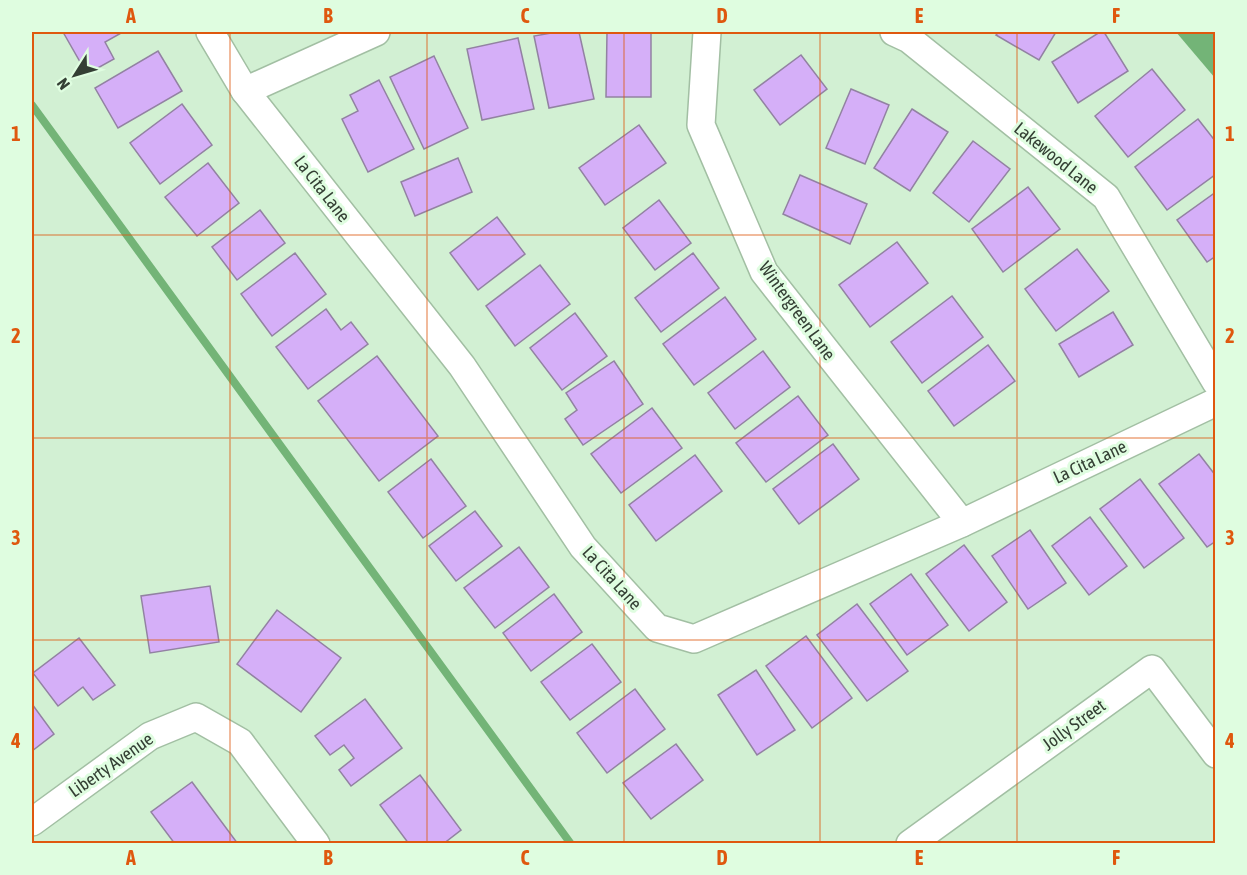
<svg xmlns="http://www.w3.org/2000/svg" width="1247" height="875" font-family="'Asap Condensed',sans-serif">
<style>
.water{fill:#73b477}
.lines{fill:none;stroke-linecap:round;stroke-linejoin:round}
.stream{stroke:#73b477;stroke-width:8}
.building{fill:#d5aff8;stroke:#9282a2;stroke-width:1.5}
.minor-casing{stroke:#a2bfa3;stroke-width:30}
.minor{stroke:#fff;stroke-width:27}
.grid{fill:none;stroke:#df580e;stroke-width:1.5;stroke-opacity:0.55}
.labels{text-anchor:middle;stroke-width:6;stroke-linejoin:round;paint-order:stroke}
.street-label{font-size:18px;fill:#343f34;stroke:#dffde0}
.neatline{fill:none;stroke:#df580e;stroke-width:2}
.grid-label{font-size:20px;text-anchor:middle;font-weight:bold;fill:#df580e}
</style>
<rect width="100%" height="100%" fill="#d2f0d3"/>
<path class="water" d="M 1176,32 L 1215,32 L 1215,78 Z"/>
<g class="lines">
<path class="stream" d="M 32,105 L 571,844"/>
</g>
<g class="building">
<path d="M 63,32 L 123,32 L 105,42 L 114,59 L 87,74 Z"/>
<path d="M 557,32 L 579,32 L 594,99 L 549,108 L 534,36 Z"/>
<path d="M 607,32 L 651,32 L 651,97 L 606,97 Z"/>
<path d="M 999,32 L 1056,32 L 1039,60 L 996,35 Z"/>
<path d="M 1100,32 L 1104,32 L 1128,71 L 1078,103 L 1052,62 Z"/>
<path d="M 518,38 L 534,109 L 482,120 L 467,49 Z"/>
<path d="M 158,51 L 182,91 L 118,128 L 95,88 Z"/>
<path d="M 801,55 L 827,89 L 780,125 L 754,90 Z"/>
<path d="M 434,56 L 468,128 L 424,149 L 390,77 Z"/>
<path d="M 1152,69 L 1185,110 L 1128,157 L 1095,116 Z"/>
<path d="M 379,80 L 414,149 L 368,172 L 342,119 L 358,111 L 350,95 Z"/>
<path d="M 851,89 L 889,105 L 865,164 L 826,148 Z"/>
<path d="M 182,104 L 212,145 L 160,184 L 130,143 Z"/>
<path d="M 912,109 L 948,132 L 910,191 L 874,168 Z"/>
<path d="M 1198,119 L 1216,142 L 1216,174 L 1167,210 L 1135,167 Z"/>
<path d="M 639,125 L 666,163 L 605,205 L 579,168 Z"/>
<path d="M 973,141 L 1010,169 L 969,222 L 933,193 Z"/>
<path d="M 458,158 L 472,192 L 415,216 L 401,182 Z"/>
<path d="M 208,163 L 239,203 L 197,236 L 165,197 Z"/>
<path d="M 800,175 L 867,204 L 850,244 L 783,214 Z"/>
<path d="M 1028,187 L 1060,229 L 1003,272 L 972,229 Z"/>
<path d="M 1216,192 L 1216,256 L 1207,262 L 1177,220 Z"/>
<path d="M 659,200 L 691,243 L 655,270 L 623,228 Z"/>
<path d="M 260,210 L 285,243 L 237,280 L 212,247 Z"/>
<path d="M 497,217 L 525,254 L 478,290 L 450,253 Z"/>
<path d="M 897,242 L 928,283 L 870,327 L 839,285 Z"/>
<path d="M 1077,249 L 1109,291 L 1056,331 L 1025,289 Z"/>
<path d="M 295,253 L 326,294 L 272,336 L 241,294 Z"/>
<path d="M 693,253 L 719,288 L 661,332 L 635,298 Z"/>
<path d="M 540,265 L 570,304 L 515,346 L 486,306 Z"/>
<path d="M 952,296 L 983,337 L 922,383 L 891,342 Z"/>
<path d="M 725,297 L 756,339 L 694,385 L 663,344 Z"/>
<path d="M 326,309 L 341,330 L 351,322 L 368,344 L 308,389 L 276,347 Z"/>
<path d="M 1113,312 L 1133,345 L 1079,377 L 1059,344 Z"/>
<path d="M 575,313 L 607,356 L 562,390 L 530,348 Z"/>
<path d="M 988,345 L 1015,381 L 954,426 L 928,391 Z"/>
<path d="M 763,351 L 790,387 L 735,429 L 708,393 Z"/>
<path d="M 377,356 L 438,436 L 379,481 L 318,401 Z"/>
<path d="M 614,361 L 643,404 L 583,445 L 565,419 L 577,410 L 566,393 Z"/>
<path d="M 798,396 L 828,435 L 766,482 L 736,443 Z"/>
<path d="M 652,408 L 682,448 L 621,493 L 591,454 Z"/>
<path d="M 833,444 L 859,479 L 799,524 L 773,489 Z"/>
<path d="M 1199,454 L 1216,476 L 1216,541 L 1207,547 L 1159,484 Z"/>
<path d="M 695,455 L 722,491 L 656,541 L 629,505 Z"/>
<path d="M 431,459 L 466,506 L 423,538 L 388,492 Z"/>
<path d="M 1140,479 L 1184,538 L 1144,568 L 1100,509 Z"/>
<path d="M 475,511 L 502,546 L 456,581 L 429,546 Z"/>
<path d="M 1090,517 L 1127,566 L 1089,595 L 1052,546 Z"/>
<path d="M 1030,530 L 1066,583 L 1028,609 L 992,556 Z"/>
<path d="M 964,545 L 1007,602 L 969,631 L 926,574 Z"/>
<path d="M 519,547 L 549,587 L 495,628 L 464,588 Z"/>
<path d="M 911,574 L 948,625 L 907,655 L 870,604 Z"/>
<path d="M 210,586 L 219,642 L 150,653 L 141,596 Z"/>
<path d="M 554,594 L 582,632 L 531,671 L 503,633 Z"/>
<path d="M 857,604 L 908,671 L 867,701 L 817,635 Z"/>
<path d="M 277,610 L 341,658 L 301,712 L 237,664 Z"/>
<path d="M 806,636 L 852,698 L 812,728 L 766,666 Z"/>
<path d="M 79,638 L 115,685 L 93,700 L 83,687 L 58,706 L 33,673 Z"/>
<path d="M 592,644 L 621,682 L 570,720 L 541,682 Z"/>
<path d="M 756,670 L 795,730 L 757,755 L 718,695 Z"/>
<path d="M 635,689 L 665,729 L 607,773 L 577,733 Z"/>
<path d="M 365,699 L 402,748 L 351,786 L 339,770 L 354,758 L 344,745 L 330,755 L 315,736 Z"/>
<path d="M 32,704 L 54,734 L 32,751 Z"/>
<path d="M 676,744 L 703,780 L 651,819 L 623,783 Z"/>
<path d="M 420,775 L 461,830 L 443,844 L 409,844 L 380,805 Z"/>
<path d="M 192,782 L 238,844 L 175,844 L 151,812 Z"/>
</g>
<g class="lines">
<g class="minor-casing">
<g id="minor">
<path d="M 210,32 L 245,91 L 462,366 L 583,547 L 657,628 L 694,639 L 962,523 L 1216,402"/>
<path d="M 707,32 L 701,125 L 764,272 L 962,523"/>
<path d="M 894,32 L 909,39 L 1106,197 L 1216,382"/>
<path d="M 245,91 L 376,32"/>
<path d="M 32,822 L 150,736 L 196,717 L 240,742 L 316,844"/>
<path d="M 910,844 L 1152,669 L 1216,754"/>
</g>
</g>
<use href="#minor" class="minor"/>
</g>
<path class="grid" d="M 230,32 L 230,844M 427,32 L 427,844M 624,32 L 624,844M 820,32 L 820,844M 1017,32 L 1017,844M 32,235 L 1216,235M 32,438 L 1216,438M 32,640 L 1216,640"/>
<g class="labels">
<g class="street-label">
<text transform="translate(1056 158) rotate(39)" y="6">Lakewood Lane</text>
<text transform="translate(322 189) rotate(52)" y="6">La Cita Lane</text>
<text transform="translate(797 311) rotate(54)" y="6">Wintergreen Lane</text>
<text transform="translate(1090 462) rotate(-25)" y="6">La Cita Lane</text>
<text transform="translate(612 578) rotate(48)" y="6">La Cita Lane</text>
<text transform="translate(1074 725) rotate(-36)" y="6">Jolly Street</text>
<text transform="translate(111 765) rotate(-35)" y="6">Liberty Avenue</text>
</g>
</g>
<rect width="1247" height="875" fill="none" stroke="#dffde0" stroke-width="66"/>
<g transform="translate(75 75) rotate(233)" stroke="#dffde0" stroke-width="4.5" paint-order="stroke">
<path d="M0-4.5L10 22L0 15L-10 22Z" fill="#343f34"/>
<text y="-9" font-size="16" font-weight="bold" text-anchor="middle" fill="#343f34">N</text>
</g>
<rect x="33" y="33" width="1181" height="809" class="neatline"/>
<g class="grid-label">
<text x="131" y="23">A</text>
<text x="328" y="23">B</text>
<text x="525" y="23">C</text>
<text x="722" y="23">D</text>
<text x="919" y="23">E</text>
<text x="1116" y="23">F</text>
<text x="16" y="141">1</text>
<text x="1230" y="141">1</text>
<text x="16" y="343">2</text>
<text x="1230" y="343">2</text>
<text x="16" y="545">3</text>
<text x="1230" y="545">3</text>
<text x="16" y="748">4</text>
<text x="1230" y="748">4</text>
<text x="131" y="865">A</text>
<text x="328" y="865">B</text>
<text x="525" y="865">C</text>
<text x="722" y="865">D</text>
<text x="919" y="865">E</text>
<text x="1116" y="865">F</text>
</g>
</svg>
